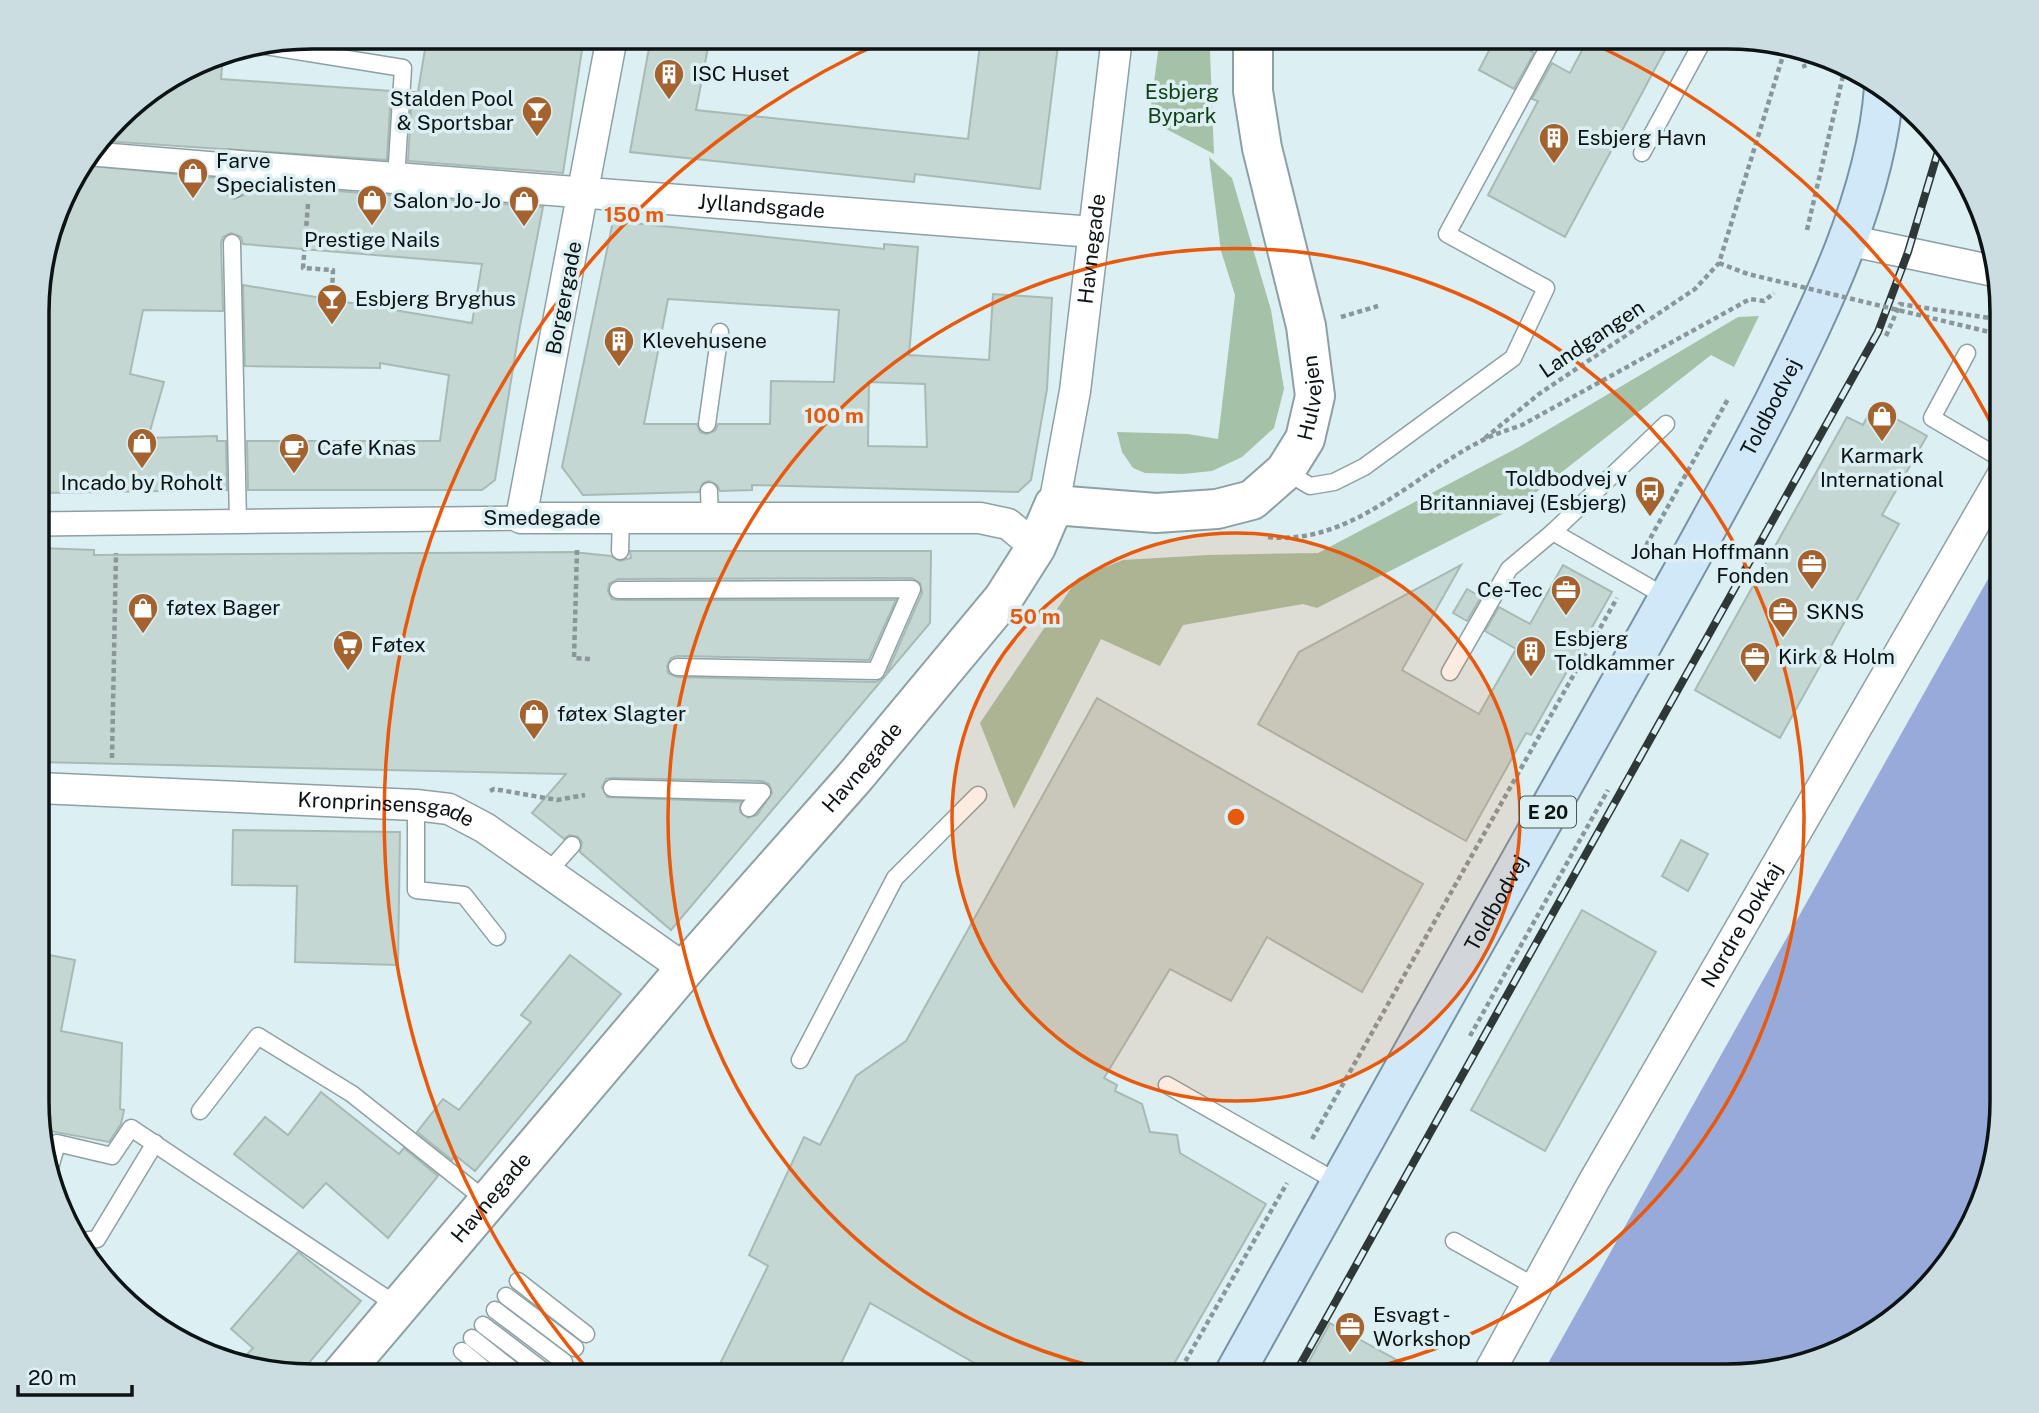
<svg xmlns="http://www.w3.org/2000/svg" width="2039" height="1413" font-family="'Public Sans',sans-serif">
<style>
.green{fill:#a5c1a7}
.water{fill:#97aada}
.building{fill:#c5d7d2;stroke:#a8bab5;stroke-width:2;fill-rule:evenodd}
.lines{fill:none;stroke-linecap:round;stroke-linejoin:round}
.service-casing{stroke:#8ea0a3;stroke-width:19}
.pedestrian-casing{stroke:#8ea0a3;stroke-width:26}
.minor-casing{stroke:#8ea0a3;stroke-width:33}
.tertiary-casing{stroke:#8ea0a3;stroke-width:42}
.primary-casing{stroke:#7793a4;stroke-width:42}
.path{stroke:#899799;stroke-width:4.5;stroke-dasharray:5 3.5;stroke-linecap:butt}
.service{stroke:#fff;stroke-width:16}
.pedestrian{stroke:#fff;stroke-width:23}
.minor{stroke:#fff;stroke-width:30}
.tertiary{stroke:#fff;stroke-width:38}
.primary{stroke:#d0e8f7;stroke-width:38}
.rail-casing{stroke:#2f3839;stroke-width:8}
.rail{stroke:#dceff2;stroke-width:5;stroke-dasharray:16;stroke-linecap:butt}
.path-bridge{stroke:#899799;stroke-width:4.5;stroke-dasharray:5 3.5;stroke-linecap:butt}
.ring{fill:none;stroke:#e8590c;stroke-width:3.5}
.labels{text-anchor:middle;stroke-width:7;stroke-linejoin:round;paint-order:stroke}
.shield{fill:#dceff2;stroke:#4a5557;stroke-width:2}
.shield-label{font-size:19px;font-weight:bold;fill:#0c1314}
.poi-label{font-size:21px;fill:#0c1314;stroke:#dceff2;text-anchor:start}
.park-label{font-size:21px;fill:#10401a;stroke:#dceff2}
.street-label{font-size:21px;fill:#0c1314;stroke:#dceff2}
.rim{fill:none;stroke:#0c1314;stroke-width:3.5}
.centre{fill:#e8590c;stroke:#dceff2;stroke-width:3.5}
.ring-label{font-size:21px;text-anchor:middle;font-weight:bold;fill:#e8590c;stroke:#dceff2;stroke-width:7;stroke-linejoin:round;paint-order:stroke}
</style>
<rect width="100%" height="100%" fill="#dceff2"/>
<g class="green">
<path d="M 1160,37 L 1213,37 L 1210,52 L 1214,154 L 1149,120 Z"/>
<path d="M 1209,157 L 1232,178 L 1271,310 L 1284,389 L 1274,428 L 1242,457 L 1212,471 L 1183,474 L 1145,473 L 1133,468 L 1122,452 L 1117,432 L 1188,434 L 1218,439 L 1235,295 L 1221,251 Z"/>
<path d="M 1759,316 L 1734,367 L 1711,355 L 1520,505 L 1317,608 L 1303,604 L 1183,625 L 1160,666 L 1101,639 L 1014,809 L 980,723 L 1078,578 L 1123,560 L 1208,555 L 1318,553 L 1519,447 L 1738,317 Z"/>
</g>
<path class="water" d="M 2002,554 L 2002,1119 L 1988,1190 L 1946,1268 L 1849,1348 L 1727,1376 L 1541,1376 Z"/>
<g class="building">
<path d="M 427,37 L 584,37 L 563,173 L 408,161 L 412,92 L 418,92 Z"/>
<path d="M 651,37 L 710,37 L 696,110 L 968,139 L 981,37 L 1059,37 L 1040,189 L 915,174 L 914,182 L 630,152 Z"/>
<path d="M 1496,37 L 1506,37 L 1534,53 L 1514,89 L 1479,70 Z"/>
<path d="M 1589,37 L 1672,37 L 1565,237 L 1488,195 L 1538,101 L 1532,99 L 1552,63 L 1570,73 Z"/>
<path d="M 223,54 L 221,79 L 391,91 L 387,160 L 103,141 L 130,105 L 207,58 Z"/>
<path d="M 84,165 L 216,178 L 225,182 L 226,194 L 234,199 L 244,195 L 246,184 L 543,207 L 519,331 L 495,480 L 482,490 L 248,490 L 247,441 L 440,441 L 449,375 L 380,363 L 380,368 L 245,366 L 243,285 L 472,323 L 482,264 L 243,244 L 241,237 L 231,233 L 223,237 L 221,243 L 223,311 L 143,310 L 130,374 L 164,382 L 148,438 L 217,436 L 217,441 L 226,441 L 227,490 L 39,493 L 39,303 L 65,190 Z"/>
<path d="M 613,221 L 884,249 L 884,244 L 918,247 L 909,355 L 989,360 L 993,294 L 1052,298 L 1047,389 L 1031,480 L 1018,492 L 752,485 L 752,490 L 720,491 L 717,485 L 709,481 L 703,483 L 699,492 L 583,495 L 562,467 ZM 668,299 L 839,310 L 834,382 L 771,381 L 770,424 L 718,424 L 715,431 L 706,434 L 700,432 L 697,424 L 644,424 ZM 869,382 L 925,384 L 927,447 L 868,446 Z"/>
<path d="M 1873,406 L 1927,436 L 1882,515 L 1899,524 L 1780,738 L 1695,690 L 1847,417 L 1863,425 Z"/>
<path d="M 39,548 L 94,550 L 94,555 L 573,552 L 611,556 L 620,561 L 631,558 L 630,551 L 931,551 L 930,623 L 671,930 L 580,852 L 582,842 L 578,837 L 569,835 L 564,839 L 532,813 L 566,774 L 39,762 ZM 912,578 L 920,583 L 922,593 L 886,675 L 876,682 L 677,677 L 668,673 L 667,666 L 671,658 L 677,656 L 869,660 L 896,600 L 618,600 L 612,599 L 608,591 L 609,584 L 618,579 ZM 612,778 L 762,781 L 769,784 L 772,793 L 757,815 L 748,818 L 740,812 L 741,802 L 607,797 L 602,787 L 606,779 Z"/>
<path d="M 1461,565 L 1402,670 L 1479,714 L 1516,649 L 1485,631 L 1499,607 L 1530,624 L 1563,565 L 1612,592 L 1531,735 L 1526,733 L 1466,841 L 1258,724 L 1299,652 Z"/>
<path d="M 1467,589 L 1481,597 L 1467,621 L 1453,613 Z"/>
<path d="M 1097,698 L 1423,884 L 1362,992 L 1267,937 L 1231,1001 L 1170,969 L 1104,1078 L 1117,1085 L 1115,1091 L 1142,1104 L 1150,1132 L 1177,1135 L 1180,1153 L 1266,1204 L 1167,1376 L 997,1376 L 870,1303 L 835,1376 L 714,1376 L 768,1266 L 749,1255 L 804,1137 L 820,1145 L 856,1076 L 906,1041 Z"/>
<path d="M 233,830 L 400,832 L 398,965 L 295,962 L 297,886 L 232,885 Z"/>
<path d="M 1681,840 L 1708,854 L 1688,891 L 1662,876 Z"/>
<path d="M 1582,910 L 1656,952 L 1545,1151 L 1471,1110 Z"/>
<path d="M 39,953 L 75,960 L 61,1031 L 122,1043 L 120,1109 L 124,1110 L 121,1124 L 109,1142 L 39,1129 Z"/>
<path d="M 570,955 L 621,994 L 475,1171 L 455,1155 L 452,1160 L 417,1132 L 443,1099 L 459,1110 L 531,1022 L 521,1015 Z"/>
<path d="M 321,1092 L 399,1154 L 404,1148 L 438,1176 L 388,1238 L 326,1183 L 303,1208 L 234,1154 L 265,1117 L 288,1135 Z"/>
<path d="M 298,1252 L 361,1301 L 298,1376 L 238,1364 L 253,1348 L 231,1329 Z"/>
<path d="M 1330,1323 L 1346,1332 L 1426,1376 L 1301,1376 Z"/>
</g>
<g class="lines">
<g class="service-casing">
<g id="service">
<path d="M 369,39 L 370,37"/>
<path d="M 266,46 L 403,68 L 396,179"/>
<path d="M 1642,153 L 1705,37"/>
<path d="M 235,189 L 238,166"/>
<path d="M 232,243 L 238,522"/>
<path d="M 1967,353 L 1932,418 L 2002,459"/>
<path d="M 707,424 L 720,332"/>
<path d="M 1285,471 L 1310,486 L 1334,482 L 1364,467 L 1513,358 L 1546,288 L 1447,234 L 1554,37"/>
<path d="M 709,491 L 710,518"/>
<path d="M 1553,532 L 1668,598"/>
<path d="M 620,551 L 621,518"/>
<path d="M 618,590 L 912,589 L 876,671 L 677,667"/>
<path d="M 1450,672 L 1509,569 L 1553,532 L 1666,424"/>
<path d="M 612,788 L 762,792"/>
<path d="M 416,805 L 416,890 L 464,895 L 497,937"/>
<path d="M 749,808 L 762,792"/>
<path d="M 548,872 L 572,845"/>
<path d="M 800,1060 L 895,878 L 978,795"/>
<path d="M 1167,1085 L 1339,1183"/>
<path d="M 200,1111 L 258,1036 L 352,1094 L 488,1202"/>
<path d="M 50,1168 L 57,1143 L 112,1156 L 131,1128 L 398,1306"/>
<path d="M 1454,1241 L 1536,1287"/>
<path d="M 77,1242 L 97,1239 L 155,1143"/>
<path d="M 518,1281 L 586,1334"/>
<path d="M 506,1296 L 575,1348"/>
<path d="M 495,1310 L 564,1362"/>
<path d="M 483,1325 L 550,1376"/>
<path d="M 472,1338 L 520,1376"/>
<path d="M 462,1351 L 492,1376"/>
</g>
</g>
<g class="pedestrian-casing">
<g id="pedestrian">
<path d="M 93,154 L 227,165"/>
<path d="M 39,524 L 521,518"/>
</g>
</g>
<g class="minor-casing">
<g id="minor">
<path d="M 612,37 L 521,518 L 980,518 L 1008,524 L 1036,547"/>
<path id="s1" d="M 227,165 L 1093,232"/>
<path d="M 1847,240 L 1994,271"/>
<path id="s2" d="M 1054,505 L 1075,391 L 1117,37"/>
<path id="s3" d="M 39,788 L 416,805 L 449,809 L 485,828 L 685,969"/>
<path id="s4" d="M 1487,1376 L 1594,1181 L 2002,476"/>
</g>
</g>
<g class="tertiary-casing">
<g id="tertiary">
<path id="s5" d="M 340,1376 L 685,969 L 854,778 L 1003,599 L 1036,547 L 1054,505 L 1156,513 L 1217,509 L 1252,500 L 1285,471 L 1305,439 L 1315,396 L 1306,326 L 1262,148 L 1253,91 L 1253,37"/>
</g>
</g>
<g class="primary-casing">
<g id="primary">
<path id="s6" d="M 1233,1376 C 1358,1149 1486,922 1613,696 C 1668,599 1723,501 1774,402 C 1822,306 1876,196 1884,88"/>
</g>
</g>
<g class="path">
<path d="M 1798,48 L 1805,68"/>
<path d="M 308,204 L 303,268 L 333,270 L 332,293"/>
<path d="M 1807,230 L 1845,67"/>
<path d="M 1341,317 L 1378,306"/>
<path d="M 1886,336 L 1900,304 L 2002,320"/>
<path d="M 1485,438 L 1539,394 L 1695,289 L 1719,263 L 1786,46"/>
<path d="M 1268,537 C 1350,546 1414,475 1481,441 C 1494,434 1508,430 1522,425 L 1750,299 L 1764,301 L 1774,293"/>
<path d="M 577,550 L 574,658 L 591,659"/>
<path d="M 1642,553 L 1728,399"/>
<path d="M 112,758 L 116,553"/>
<path d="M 490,791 L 494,789 L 557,800 L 585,795"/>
<path d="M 1470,1036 L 1608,790"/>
<path d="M 1312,1139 L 1617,598"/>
<path d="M 1177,1376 L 1287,1183"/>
</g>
<use href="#service" class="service"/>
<use href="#pedestrian" class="pedestrian"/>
<use href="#minor" class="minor"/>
<use href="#tertiary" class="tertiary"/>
<use href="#primary" class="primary"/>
<g class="rail-casing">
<path id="rail" d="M 1294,1376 L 1878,332 L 1908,252 L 1940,145"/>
</g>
<use href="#rail" class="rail"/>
<path class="path-bridge" d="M 1719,263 L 1748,274 L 2002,335"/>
</g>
<circle cx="1236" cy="817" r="284" fill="#e8590c" fill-opacity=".12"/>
<g class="ring">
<circle cx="1236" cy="817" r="284"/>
<path d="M1132 1375A568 568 0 1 1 1340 1375"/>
<path d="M588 1370A852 852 0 0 1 889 39M1583 39A852 852 0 0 1 1998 437"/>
</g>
<defs>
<g id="building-pin" transform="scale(1.575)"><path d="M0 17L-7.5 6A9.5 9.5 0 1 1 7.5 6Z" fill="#a4622e" stroke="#dceff2"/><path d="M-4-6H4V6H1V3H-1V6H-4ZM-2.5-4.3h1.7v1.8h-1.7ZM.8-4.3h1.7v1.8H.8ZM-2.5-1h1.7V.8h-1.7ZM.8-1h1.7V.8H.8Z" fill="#fff"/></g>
<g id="bar-pin" transform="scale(1.575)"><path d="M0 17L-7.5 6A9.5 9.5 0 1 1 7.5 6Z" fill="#a4622e" stroke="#dceff2"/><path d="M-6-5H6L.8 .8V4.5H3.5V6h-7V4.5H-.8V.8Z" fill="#fff"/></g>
<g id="shop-pin" transform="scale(1.575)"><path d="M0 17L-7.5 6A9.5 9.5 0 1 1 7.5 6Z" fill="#a4622e" stroke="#dceff2"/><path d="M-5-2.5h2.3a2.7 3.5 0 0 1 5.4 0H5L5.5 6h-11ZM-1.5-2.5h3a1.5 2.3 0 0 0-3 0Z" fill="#fff"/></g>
<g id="cafe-pin" transform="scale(1.575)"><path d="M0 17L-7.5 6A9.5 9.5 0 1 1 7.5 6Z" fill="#a4622e" stroke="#dceff2"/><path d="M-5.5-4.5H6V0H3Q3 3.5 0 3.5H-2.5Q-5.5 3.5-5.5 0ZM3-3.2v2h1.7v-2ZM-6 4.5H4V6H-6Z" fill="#fff"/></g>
<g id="bus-pin" transform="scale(1.575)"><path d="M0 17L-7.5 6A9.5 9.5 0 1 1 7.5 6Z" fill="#a4622e" stroke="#dceff2"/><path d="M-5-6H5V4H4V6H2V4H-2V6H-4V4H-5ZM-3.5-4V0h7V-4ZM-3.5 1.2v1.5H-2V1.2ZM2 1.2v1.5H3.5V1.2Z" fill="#fff"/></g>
<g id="office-pin" transform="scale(1.575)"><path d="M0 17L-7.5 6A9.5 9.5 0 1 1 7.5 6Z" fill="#a4622e" stroke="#dceff2"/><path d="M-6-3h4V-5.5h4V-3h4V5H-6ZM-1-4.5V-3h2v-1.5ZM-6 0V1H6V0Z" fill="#fff"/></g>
<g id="supermarket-pin" transform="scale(1.575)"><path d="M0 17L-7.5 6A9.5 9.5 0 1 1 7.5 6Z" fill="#a4622e" stroke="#dceff2"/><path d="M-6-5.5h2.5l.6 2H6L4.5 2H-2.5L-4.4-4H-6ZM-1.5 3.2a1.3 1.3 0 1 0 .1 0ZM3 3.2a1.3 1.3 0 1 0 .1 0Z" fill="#fff"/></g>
</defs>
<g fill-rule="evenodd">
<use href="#building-pin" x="669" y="74"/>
<use href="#bar-pin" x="537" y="111"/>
<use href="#building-pin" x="1554" y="138"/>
<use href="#shop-pin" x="193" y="173"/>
<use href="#shop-pin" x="372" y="200"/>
<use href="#shop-pin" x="524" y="201"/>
<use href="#bar-pin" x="332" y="299"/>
<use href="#building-pin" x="619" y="341"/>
<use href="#shop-pin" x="1882" y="416"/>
<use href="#shop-pin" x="142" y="443"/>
<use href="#cafe-pin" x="294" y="448"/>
<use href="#bus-pin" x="1650" y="491"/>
<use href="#office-pin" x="1812" y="564"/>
<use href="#office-pin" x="1566" y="590"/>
<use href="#shop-pin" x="143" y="608"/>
<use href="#office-pin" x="1783" y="612"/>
<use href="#supermarket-pin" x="348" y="645"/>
<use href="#building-pin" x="1531" y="651"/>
<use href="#office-pin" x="1755" y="657"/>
<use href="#shop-pin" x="534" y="714"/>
<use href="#office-pin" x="1350" y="1327"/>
</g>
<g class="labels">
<rect class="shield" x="1520" y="796.5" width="56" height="31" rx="5"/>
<g class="shield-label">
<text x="1548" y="819">E 20</text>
</g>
<g class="poi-label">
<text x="692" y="81">ISC Huset</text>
<text x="514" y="106" text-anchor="end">Stalden Pool<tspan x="514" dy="24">&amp; Sportsbar</tspan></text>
<text x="1577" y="145">Esbjerg Havn</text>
<text x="216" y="168">Farve<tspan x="216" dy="24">Specialisten</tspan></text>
<text x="501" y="208" text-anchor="end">Salon Jo-Jo</text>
<text x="372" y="247" text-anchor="middle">Prestige Nails</text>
<text x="355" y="306">Esbjerg Bryghus</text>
<text x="642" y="348">Klevehusene</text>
<text x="317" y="455">Cafe Knas</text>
<text x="1882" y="463" text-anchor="middle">Karmark<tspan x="1882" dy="24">International</tspan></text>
<text x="1627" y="486" text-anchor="end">Toldbodvej v<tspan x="1627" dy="24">Britanniavej (Esbjerg)</tspan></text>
<text x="142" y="490" text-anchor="middle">Incado by Roholt</text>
<text x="1789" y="559" text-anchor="end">Johan Hoffmann<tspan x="1789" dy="24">Fonden</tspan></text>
<text x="1543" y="597" text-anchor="end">Ce-Tec</text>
<text x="166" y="615">føtex Bager</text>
<text x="1806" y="619">SKNS</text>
<text x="1554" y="646">Esbjerg<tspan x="1554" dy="24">Toldkammer</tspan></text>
<text x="371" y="652">Føtex</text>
<text x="1778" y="664">Kirk &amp; Holm</text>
<text x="557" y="721">føtex Slagter</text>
<text x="1373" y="1322">Esvagt -<tspan x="1373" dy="24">Workshop</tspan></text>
</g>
<g class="park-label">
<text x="1182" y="99">Esbjerg<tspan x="1182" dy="24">Bypark</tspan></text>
</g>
<g class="street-label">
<text dy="7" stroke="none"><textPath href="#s1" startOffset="536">Jyllandsgade</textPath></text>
<text dy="7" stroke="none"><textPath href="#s2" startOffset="259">Havnegade</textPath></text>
<text transform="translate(564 298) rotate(-79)" y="7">Borgergade</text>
<text transform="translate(1592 339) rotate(-34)" y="7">Landgangen</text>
<text dy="7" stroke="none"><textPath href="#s5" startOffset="1452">Hulvejen</textPath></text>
<text dy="7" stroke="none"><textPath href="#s6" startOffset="1108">Toldbodvej</textPath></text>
<text x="542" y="525">Smedegade</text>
<text dy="7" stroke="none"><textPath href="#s5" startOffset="802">Havnegade</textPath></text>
<text dy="7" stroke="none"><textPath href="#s3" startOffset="348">Kronprinsensgade</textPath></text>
<text dy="7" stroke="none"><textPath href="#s6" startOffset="541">Toldbodvej</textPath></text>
<text dy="7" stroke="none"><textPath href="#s4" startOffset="518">Nordre Dokkaj</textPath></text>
<text dy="7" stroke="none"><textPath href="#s5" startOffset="234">Havnegade</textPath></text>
</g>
</g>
<path d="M0 0H2039V1413H0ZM312 49H1727A263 263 0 0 1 1990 312V1101A263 263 0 0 1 1727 1364H312A263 263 0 0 1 49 1101V312A263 263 0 0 1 312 49Z" fill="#cbdde0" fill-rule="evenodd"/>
<path class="rim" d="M312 49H1727A263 263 0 0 1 1990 312V1101A263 263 0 0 1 1727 1364H312A263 263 0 0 1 49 1101V312A263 263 0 0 1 312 49Z"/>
<circle cx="1236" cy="817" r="10" class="centre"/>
<g class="ring-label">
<text x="634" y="222">150 m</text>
<text x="834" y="423">100 m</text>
<text x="1035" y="624">50 m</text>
</g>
<path d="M18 1385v10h114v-10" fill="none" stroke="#0c1314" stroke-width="3.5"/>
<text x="28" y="1385" font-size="21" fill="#0c1314" stroke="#dceff2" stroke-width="5" paint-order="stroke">20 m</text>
</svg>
